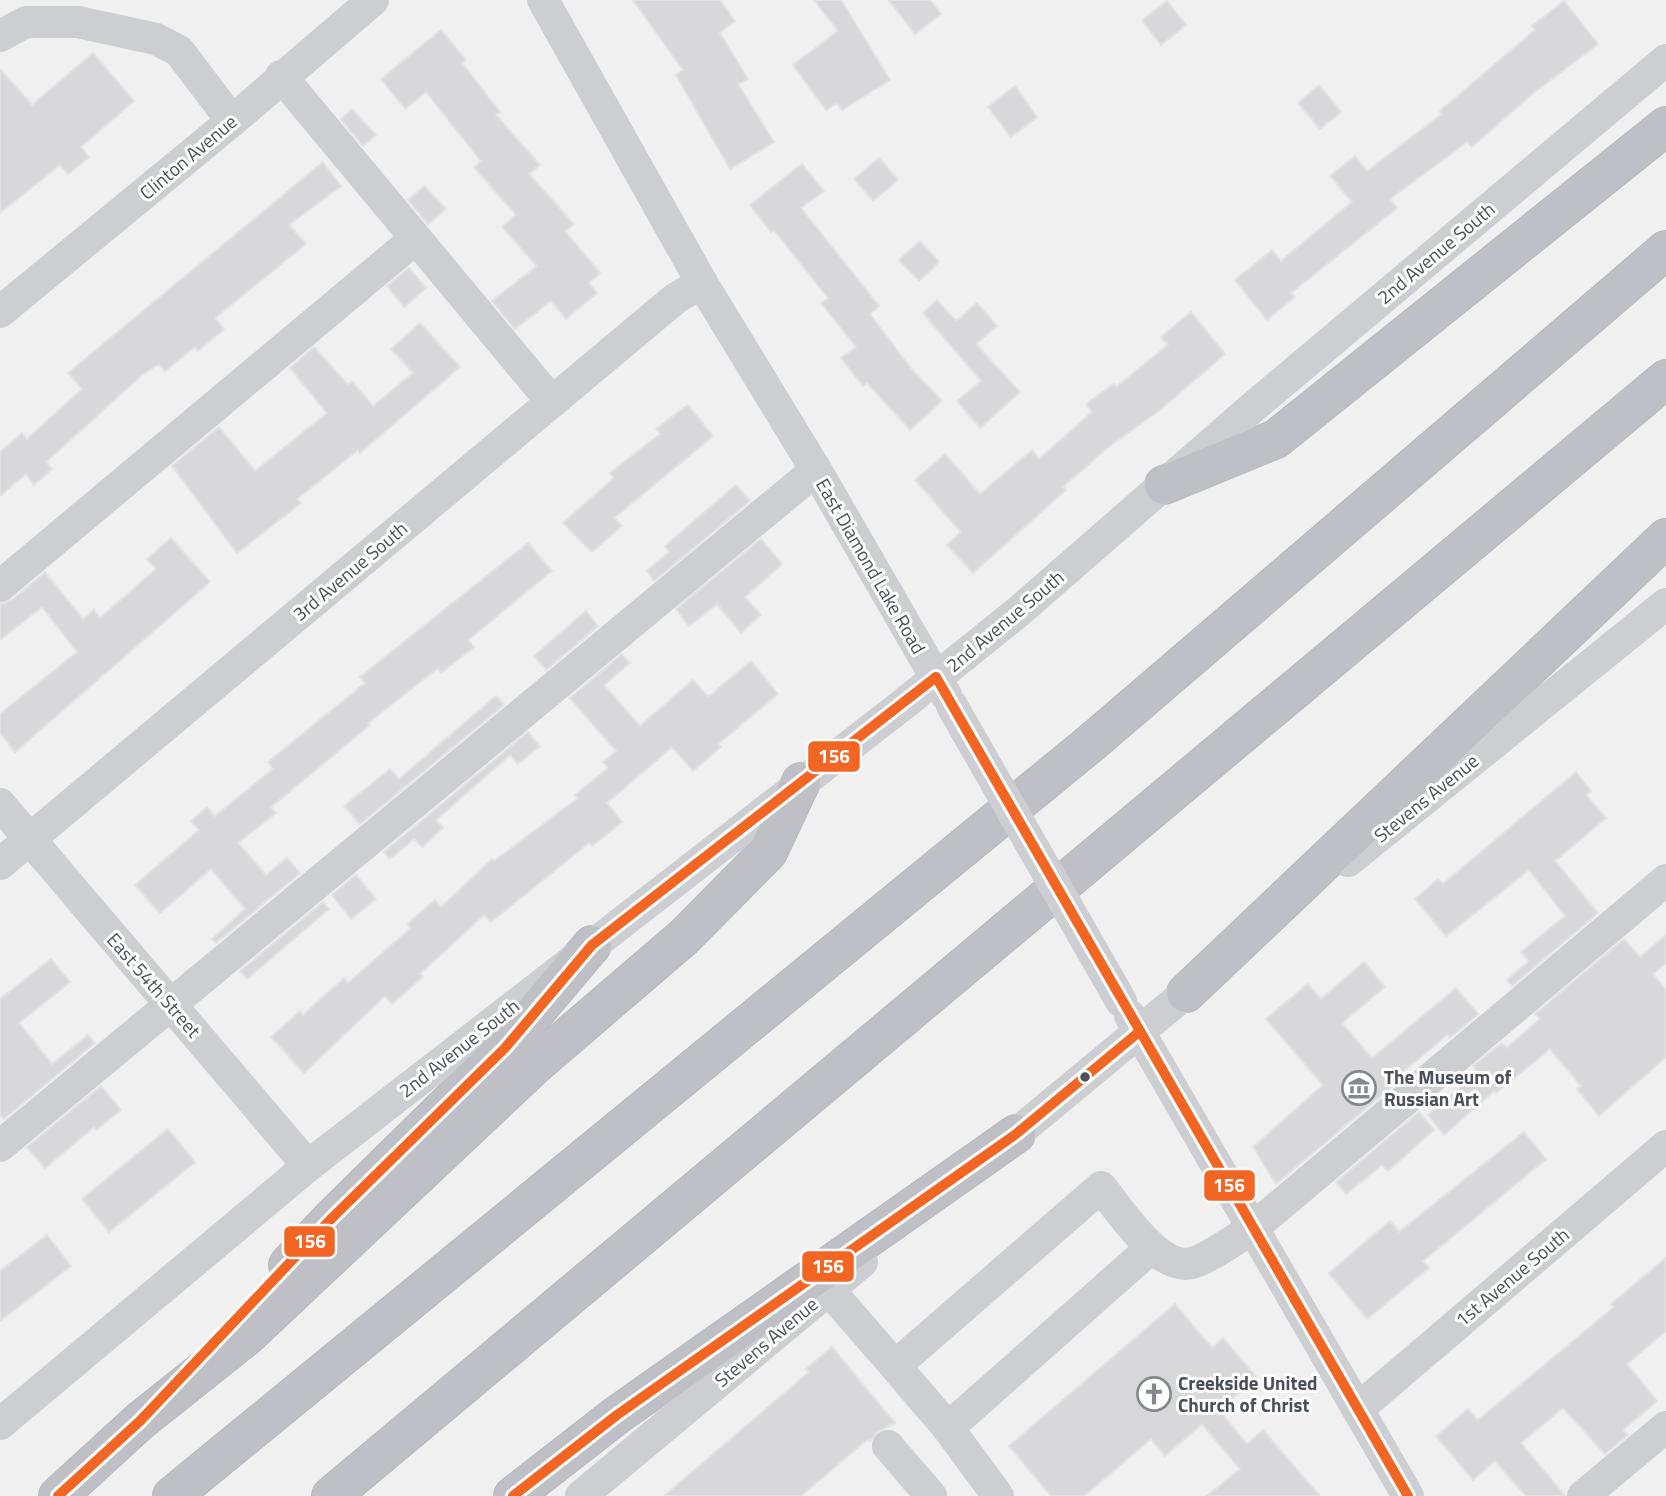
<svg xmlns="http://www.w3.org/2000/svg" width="1666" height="1496" font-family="'Titillium Web',sans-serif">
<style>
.building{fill:#d8d8da;stroke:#e2e2e3;stroke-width:2}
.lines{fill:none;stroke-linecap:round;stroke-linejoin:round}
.highway-casing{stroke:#b6b8be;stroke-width:40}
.minor{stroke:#ccced1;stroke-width:32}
.highway{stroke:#bec0c6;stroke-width:38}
.minor-bridge{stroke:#ccced1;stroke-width:32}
.bus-1-casing{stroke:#fff;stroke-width:16}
.bus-1{stroke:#f26522;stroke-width:10}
.bus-dot{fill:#4a505a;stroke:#fff;stroke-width:2.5}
.labels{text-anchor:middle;stroke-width:6;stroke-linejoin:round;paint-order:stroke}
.street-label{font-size:19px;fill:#4a505a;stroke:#fff}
.poi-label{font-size:19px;font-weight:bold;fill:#4a505a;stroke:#fff;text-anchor:start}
.line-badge{stroke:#fff;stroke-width:2.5}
.badge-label{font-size:19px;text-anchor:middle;font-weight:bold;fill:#fff}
</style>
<rect width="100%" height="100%" fill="#f0f0f0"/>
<g class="building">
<path d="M 633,0 L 720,0 L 735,21 L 720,33 L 748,79 L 738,84 L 774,142 L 730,169 L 676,75 L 683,70 Z"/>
<path d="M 814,0 L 841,0 L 890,80 L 842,110 L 837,103 L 826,110 L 793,65 L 838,31 Z"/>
<path d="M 889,0 L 930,0 L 941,14 L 915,34 Z"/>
<path d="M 1167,1 L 1186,25 L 1161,45 L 1142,20 Z"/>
<path d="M 1564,1 L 1598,44 L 1531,95 L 1472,147 L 1467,142 L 1390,199 L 1397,208 L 1291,293 L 1295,297 L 1267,320 L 1235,280 L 1272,250 L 1281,261 L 1352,202 L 1330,176 L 1355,156 L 1367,171 L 1442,114 L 1440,111 L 1535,30 L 1532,26 Z"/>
<path d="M 441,30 L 466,60 L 462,63 L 500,112 L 496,115 L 540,165 L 529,174 L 574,224 L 565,231 L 600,273 L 589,283 L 597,293 L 566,319 L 551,301 L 515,329 L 492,301 L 537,266 L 502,227 L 516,215 L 474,167 L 481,161 L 426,92 L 405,109 L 381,79 Z"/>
<path d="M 93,53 L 134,101 L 81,147 L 89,157 L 68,174 L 60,165 L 0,213 L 0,69 L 32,105 Z"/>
<path d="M 1319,85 L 1341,112 L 1320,129 L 1298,103 Z"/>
<path d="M 1015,86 L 1037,117 L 1011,137 L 988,107 Z"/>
<path d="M 352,109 L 376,135 L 363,146 L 341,119 Z"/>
<path d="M 879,158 L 898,180 L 873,201 L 854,179 Z"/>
<path d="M 323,162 L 341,186 L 289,225 L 306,244 L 215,318 L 224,329 L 198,351 L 195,347 L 165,371 L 159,364 L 142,375 L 46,462 L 52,469 L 34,485 L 26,474 L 0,496 L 0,452 L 22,433 L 27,439 L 82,389 L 68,373 Z"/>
<path d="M 802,164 L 824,191 L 801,208 L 879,306 L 870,314 L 910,367 L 942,401 L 910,430 L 867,383 L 863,386 L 841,358 L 856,347 L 821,303 L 828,298 L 774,230 L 771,232 L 750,205 Z"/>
<path d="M 424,186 L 446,209 L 428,224 L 408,200 Z"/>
<path d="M 920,241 L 939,262 L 919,281 L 899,260 Z"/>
<path d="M 409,268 L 426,288 L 404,307 L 387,286 Z"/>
<path d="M 937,300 L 956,321 L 977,303 L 997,326 L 976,344 L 1020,392 L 980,428 L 957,401 L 981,381 L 923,313 Z"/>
<path d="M 1191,312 L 1225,354 L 1160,410 L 1107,448 L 1063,487 L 1066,490 L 973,573 L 947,545 L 961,532 L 915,480 L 945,454 L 980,494 L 1032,450 L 1039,459 L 1092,412 L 1086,404 L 1114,384 L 1116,387 L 1168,345 L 1161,337 Z"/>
<path d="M 420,323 L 460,367 L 360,453 L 358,450 L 297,499 L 301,503 L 237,553 L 172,466 L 219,427 L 255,471 L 327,413 L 290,368 L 314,347 L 348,385 L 352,381 L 373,406 L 413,373 L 391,349 Z"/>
<path d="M 688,405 L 713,436 L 614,518 L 622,526 L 592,552 L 563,523 L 614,478 L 610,473 L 660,434 L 656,429 Z"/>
<path d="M 736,485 L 750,501 L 654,581 L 647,571 L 669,552 L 665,546 Z"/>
<path d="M 171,538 L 210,582 L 15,752 L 0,733 L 0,714 L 77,652 L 42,607 L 0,640 L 0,604 L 12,600 L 45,572 L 83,619 L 94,610 L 100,618 L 156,569 L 147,559 Z"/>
<path d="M 761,539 L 782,564 L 745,597 L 761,615 L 741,633 L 717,604 L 689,626 L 676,609 Z"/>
<path d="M 528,543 L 552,571 L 468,640 L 474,647 L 441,673 L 438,668 L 368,723 L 370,725 L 271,807 L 276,813 L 238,843 L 266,875 L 287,858 L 300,873 L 216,943 L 212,939 L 245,909 L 211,869 L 160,913 L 135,885 L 199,830 L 191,821 L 207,807 L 215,816 L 273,769 L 268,762 L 365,683 L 360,677 Z"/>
<path d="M 586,611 L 598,626 L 546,670 L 534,656 Z"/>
<path d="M 622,654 L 630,663 L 604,685 L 640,726 L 693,680 L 708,697 L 751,661 L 778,694 L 718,744 L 721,747 L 693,771 L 672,747 L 607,803 L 622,822 L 592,846 L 589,843 L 491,922 L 484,915 L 420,974 L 423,977 L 392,1004 L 385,996 L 304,1073 L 271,1037 L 300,1011 L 303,1015 L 344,978 L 348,983 L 411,928 L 407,924 L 435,900 L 441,907 L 492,859 L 494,861 L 578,798 L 575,795 L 608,768 L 603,762 L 616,751 L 570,698 Z"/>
<path d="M 496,696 L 504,705 L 360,824 L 344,806 L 390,769 L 399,779 Z"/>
<path d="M 528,732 L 540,746 L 518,764 L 510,755 L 436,820 L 443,828 L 422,847 L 414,839 L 390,859 L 384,852 Z"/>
<path d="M 1576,772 L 1591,791 L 1586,795 L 1606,818 L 1555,861 L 1598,913 L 1512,986 L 1507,980 L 1529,961 L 1521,952 L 1565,916 L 1529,870 L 1446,936 L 1415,899 L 1438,879 L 1443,884 Z"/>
<path d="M 356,875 L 376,899 L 351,919 L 332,895 Z"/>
<path d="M 323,902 L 329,909 L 247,979 L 240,971 Z"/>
<path d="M 1666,935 L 1666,963 L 1653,974 L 1666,990 L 1666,1057 L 1599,1116 L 1577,1089 L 1581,1086 L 1550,1049 L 1496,1093 L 1494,1091 L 1444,1135 L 1428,1115 L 1478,1072 L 1473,1066 L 1502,1043 L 1506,1048 L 1540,1019 L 1535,1014 L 1624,939 L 1640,957 Z"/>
<path d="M 51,959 L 70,982 L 19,1023 L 52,1064 L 88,1035 L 95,1043 L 4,1119 L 0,1115 L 0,999 Z"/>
<path d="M 1364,962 L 1385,987 L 1342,1023 L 1372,1058 L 1456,988 L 1478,1014 L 1450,1038 L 1447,1035 L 1392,1081 L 1395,1084 L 1276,1184 L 1253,1147 L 1323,1085 L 1266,1019 L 1308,984 L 1321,999 Z"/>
<path d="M 101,1086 L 121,1110 L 96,1130 L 94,1127 L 45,1168 L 27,1147 Z"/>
<path d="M 1419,1112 L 1434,1130 L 1388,1171 L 1382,1165 L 1346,1194 L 1336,1182 Z"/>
<path d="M 168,1129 L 195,1162 L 109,1232 L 82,1199 Z"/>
<path d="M 1524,1132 L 1546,1159 L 1423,1261 L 1429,1268 L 1367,1319 L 1329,1273 L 1390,1221 L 1399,1232 Z"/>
<path d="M 47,1235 L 71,1266 L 0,1321 L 0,1271 Z"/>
<path d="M 1666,1258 L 1666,1331 L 1627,1364 L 1657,1401 L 1623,1430 L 1628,1435 L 1605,1454 L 1563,1408 L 1521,1443 L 1565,1496 L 1526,1496 L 1495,1461 L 1473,1480 L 1436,1436 L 1468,1409 L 1478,1420 L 1614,1307 L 1611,1304 Z"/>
<path d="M 1175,1304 L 1212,1348 L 1223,1338 L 1257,1378 L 1219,1410 L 1247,1444 L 1263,1430 L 1320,1496 L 1207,1496 L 1240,1469 L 1202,1424 L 1165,1456 L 1151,1439 L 1084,1496 L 1051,1496 L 1009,1446 Z"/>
<path d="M 832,1347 L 895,1423 L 877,1432 L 870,1441 L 868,1439 L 801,1496 L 664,1496 L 809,1372 L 806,1369 Z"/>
</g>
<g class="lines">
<g class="highway-casing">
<g id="highway">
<path d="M 1164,485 L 1276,439 L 1666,126"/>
<path d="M 1186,993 L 1666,538"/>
<path d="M 288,1265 L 332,1218 L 505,1048 L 592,945"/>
<path d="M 58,1496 L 140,1421 L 248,1335 L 536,1064 L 684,937 L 768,852 L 801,782"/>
<path d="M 172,1496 L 1091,743 L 1666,250"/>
<path d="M 331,1496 L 1666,379"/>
<path d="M 513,1496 L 617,1415 L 1016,1134"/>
</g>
</g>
<g class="minor">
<path d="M 543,0 L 702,283 L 816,470 L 946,695"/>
<path d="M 0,36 L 26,22 L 78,22 L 156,39 L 179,51 L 232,121"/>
<path d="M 281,76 L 552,402"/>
<path d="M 0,312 L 232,121 L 373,0"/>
<path d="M 0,586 L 415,239"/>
<path d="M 0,804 L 308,1166"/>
<path d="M 1348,861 L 1666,604"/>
<path d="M 0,864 L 676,298 L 702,283"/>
<path d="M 1130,1016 L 1408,1496"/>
<path d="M 0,1146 L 816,470"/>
<path d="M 999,1148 L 1204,978"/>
<path d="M 829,1290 L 895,1366 L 1101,1187 C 1119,1209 1159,1272 1192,1263 C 1212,1257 1235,1239 1253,1228 L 1666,880"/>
<path d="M 895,1366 L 948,1428 L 998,1496"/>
<path d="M 1358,1409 L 1666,1146"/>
<path d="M 0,1424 L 308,1166 L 905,703 L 1018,612 L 1252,408 L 1666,60"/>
<path d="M 948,1428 L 1151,1248"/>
<path d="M 888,1446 L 931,1496"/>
<path d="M 581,1496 L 862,1262"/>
<path d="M 1583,1496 L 1666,1427"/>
</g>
<use href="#highway" class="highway"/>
<path class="minor-bridge" d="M 952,706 L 1121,1001"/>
<g class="bus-1-casing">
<g id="bus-1">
<path d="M 58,1496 L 140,1421 L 332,1218 L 505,1048 L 592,945 L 936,677 L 1408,1496"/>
<path d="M 513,1496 L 617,1415 L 1016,1134 L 1139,1032"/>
</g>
</g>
<use href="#bus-1" class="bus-1"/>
</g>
<defs>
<g id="museum-ring" transform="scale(1.75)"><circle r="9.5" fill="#fff" stroke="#84888e" stroke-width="1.5"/><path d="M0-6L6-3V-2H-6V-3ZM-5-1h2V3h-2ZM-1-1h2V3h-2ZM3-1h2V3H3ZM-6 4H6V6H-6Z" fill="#84888e"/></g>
<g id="church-ring" transform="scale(1.75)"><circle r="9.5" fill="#fff" stroke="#84888e" stroke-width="1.5"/><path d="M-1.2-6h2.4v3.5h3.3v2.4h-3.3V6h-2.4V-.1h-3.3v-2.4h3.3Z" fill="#84888e"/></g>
</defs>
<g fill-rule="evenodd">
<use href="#museum-ring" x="1359" y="1088"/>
<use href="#church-ring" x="1154" y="1394"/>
</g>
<circle class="bus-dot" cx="1085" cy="1077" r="6"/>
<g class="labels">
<g class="street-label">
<text transform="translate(188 157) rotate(-40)" y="7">Clinton Avenue</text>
<text transform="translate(1436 253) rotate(-40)" y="7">2nd Avenue South</text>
<text transform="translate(871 566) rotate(60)" y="7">East Diamond Lake Road</text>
<text transform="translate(350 571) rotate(-40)" y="7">3rd Avenue South</text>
<text transform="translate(1005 621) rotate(-40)" y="7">2nd Avenue South</text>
<text transform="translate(1426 798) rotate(-39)" y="7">Stevens Avenue</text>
<text transform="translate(154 985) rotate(49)" y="7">East 54th Street</text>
<text transform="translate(459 1048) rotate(-38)" y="7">2nd Avenue South</text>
<text transform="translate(1512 1277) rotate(-40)" y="7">1st Avenue South</text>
<text transform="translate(766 1342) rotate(-40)" y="7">Stevens Avenue</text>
</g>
<g class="poi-label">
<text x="1384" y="1084">The Museum of<tspan x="1384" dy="22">Russian Art</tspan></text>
<text x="1178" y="1390">Creekside United<tspan x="1178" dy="22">Church of Christ</tspan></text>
</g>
</g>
<g class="line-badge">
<rect x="807" y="740" width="54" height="33" rx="7" fill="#f26522"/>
<rect x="1203" y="1169" width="53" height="33" rx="7" fill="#f26522"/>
<rect x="283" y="1225" width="53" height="33" rx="7" fill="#f26522"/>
<rect x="801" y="1250" width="54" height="33" rx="7" fill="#f26522"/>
</g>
<g class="badge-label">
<text x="834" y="763">156</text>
<text x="1229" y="1192">156</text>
<text x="310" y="1248">156</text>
<text x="828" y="1273">156</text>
</g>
</svg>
